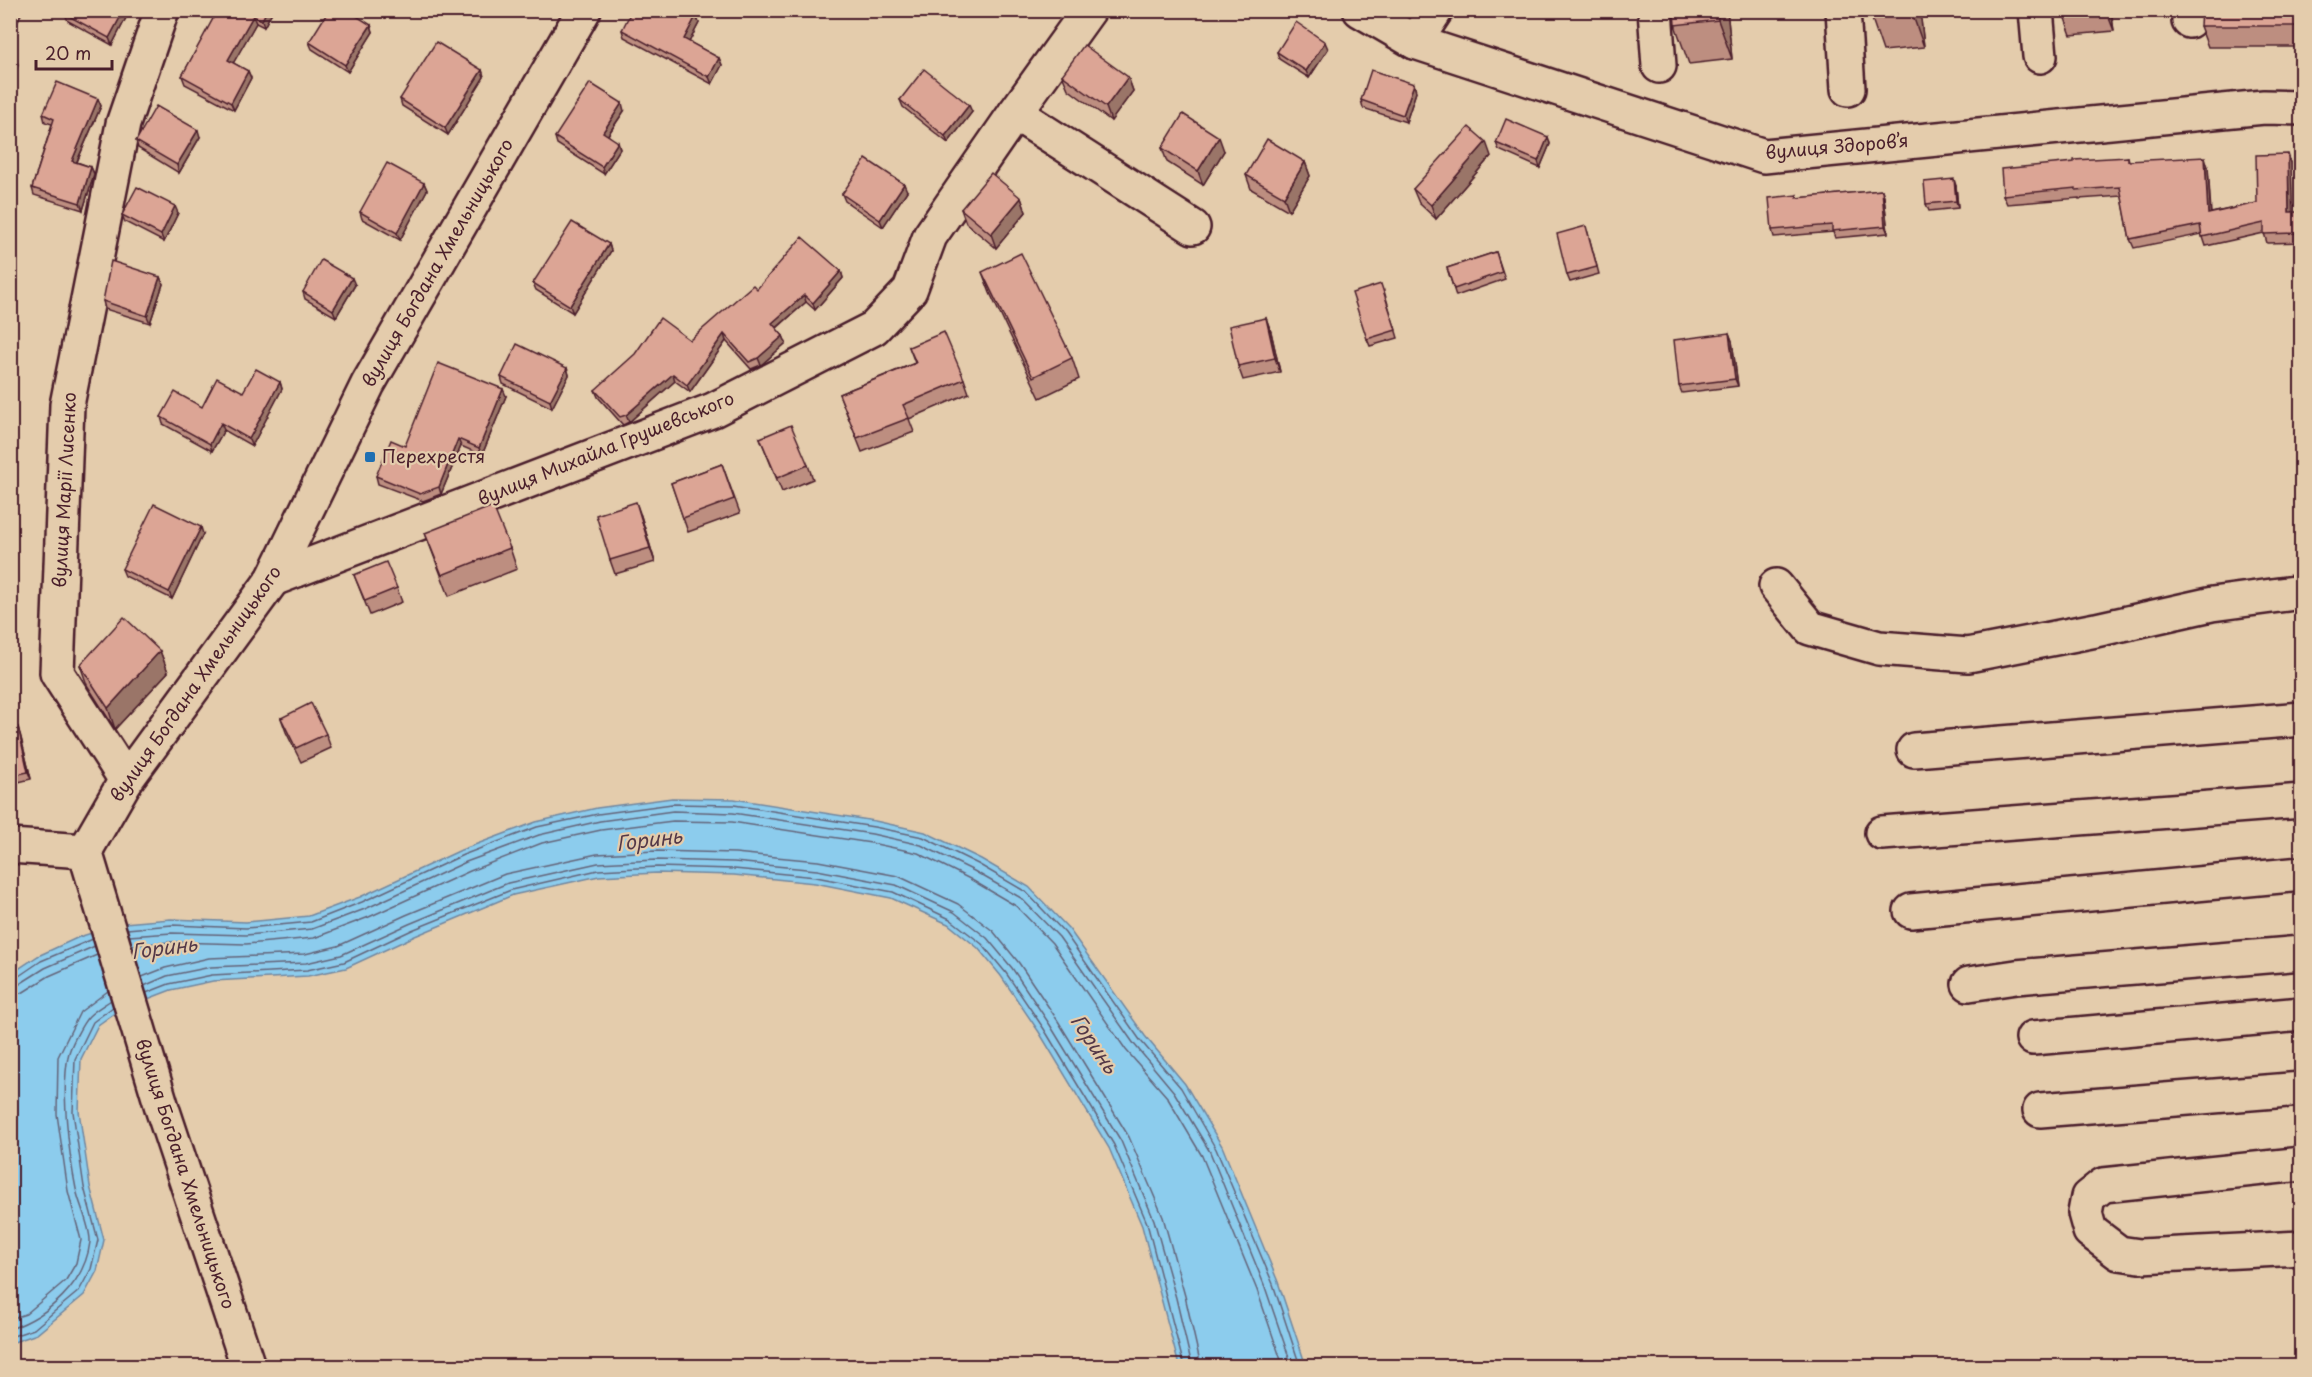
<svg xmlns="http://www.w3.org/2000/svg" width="2312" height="1377" font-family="'Playpen Sans',sans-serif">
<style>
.water{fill:#8ccced;stroke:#72879f;stroke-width:1.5}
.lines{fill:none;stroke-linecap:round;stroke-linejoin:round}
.shore{stroke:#646479;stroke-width:1.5}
.minor-casing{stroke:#4a1f2b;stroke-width:38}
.minor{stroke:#e4ccac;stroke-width:33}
.wall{fill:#bd8e80;stroke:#4a1f2b;stroke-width:1.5}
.shaded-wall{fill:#9a7468;stroke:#4a1f2b;stroke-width:1.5}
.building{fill:#dca595;stroke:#4a1f2b;stroke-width:1.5}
.poi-dot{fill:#1f6fb2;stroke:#e4ccac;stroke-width:2}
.labels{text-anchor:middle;stroke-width:4.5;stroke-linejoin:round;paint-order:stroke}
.street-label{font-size:18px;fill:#4a1f2b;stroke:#e4ccac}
.poi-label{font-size:18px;fill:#4a1f2b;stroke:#e4ccac;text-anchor:start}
.water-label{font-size:20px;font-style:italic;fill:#543948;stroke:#e4ccac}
</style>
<rect width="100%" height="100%" fill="#e4ccac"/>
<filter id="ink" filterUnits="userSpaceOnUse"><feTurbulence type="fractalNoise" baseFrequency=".0167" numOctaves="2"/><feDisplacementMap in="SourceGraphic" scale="12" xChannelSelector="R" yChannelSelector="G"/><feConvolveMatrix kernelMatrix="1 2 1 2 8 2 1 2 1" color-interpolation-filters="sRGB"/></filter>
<g filter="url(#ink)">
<path class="water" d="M 672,798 L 734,799 L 875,821 L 925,832 L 981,859 L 1029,887 L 1069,929 L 1145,1036 L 1185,1084 L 1222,1146 L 1278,1282 L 1306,1366 L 1179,1366 L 1142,1226 L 1109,1148 L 1039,1032 L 1001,976 L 978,948 L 948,924 L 891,898 L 815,883 L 734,875 L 657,873 L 599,876 L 513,895 L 415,936 L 346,968 L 308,976 L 213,981 L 171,990 L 119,1010 L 98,1025 L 81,1059 L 79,1111 L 90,1186 L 104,1240 L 97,1271 L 84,1295 L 37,1334 L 11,1343 L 11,974 L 38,956 L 79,937 L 124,923 L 171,919 L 246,922 L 309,916 L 360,897 L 461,850 L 536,822 L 597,808 Z"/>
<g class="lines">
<g class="shore">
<path d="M 127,929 L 172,925 L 246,928 L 311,922 L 362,902 L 463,855 L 537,827 L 598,814 L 672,804 L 734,805 L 874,827 L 923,837 L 978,864 L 1026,892 L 1065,933 L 1140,1040 L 1181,1088 L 1216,1149 L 1273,1284 L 1300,1366"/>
<path d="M 129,936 L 172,933 L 246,935 L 312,929 L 365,909 L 466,862 L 539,835 L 600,821 L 673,811 L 733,813 L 872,834 L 921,845 L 974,871 L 1021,898 L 1059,937 L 1134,1044 L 1174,1092 L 1210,1152 L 1265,1287 L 1292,1366"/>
<path d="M 132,945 L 172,942 L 246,944 L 314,938 L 369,917 L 470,871 L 542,843 L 601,830 L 673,821 L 732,822 L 871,843 L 918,853 L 970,879 L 1016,906 L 1052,943 L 1126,1050 L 1167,1097 L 1202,1156 L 1257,1290 L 1283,1366"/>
<path d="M 142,977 L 165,968 L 209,958 L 305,954 L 338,946 L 406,915 L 505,874 L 597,854 L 656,851 L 735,853 L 818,861 L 898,876 L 958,904 L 993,931 L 1019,963 L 1058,1021 L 1129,1137 L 1163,1217 L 1185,1296 L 1201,1366"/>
<path d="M 10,979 L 16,978 L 41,961 L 93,939"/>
<path d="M 10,986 L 18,985 L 45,968 L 95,946"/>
<path d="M 144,986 L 167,976 L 211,967 L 306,963 L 341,955 L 409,924 L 508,883 L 598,863 L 656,860 L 734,862 L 817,870 L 896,885 L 954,912 L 987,938 L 1012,968 L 1050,1025 L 1121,1141 L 1154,1220 L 1176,1298 L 1192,1366"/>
<path d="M 146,993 L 169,984 L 212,975 L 307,970 L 344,962 L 412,930 L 511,890 L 598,870 L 657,867 L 734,869 L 816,877 L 893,892 L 950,919 L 982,944 L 1006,973 L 1044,1029 L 1114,1145 L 1147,1223 L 1184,1366"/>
<path d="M 10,995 L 22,993 L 49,976 L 97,955"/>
<path d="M 10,1319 L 26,1314 L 66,1280 L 76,1263 L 81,1240 L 68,1191 L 57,1114 L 58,1057 L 80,1012 L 108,991"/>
<path d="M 10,1329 C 48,1316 85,1284 90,1242 C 91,1228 79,1204 76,1189 C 69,1154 61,1092 68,1057 C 69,1048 83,1022 89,1016 C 95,1010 104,1005 111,1000"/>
<path d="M 10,1337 L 34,1329 L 55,1311 L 79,1291 L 91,1269 L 98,1240 L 84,1187 L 73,1112 L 75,1059 L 93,1022 L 113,1007"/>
</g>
<g class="minor-casing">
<g id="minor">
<path d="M 1360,10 L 1415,42 L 1764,156 L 2264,107 L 2302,108"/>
<path d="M 1655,10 L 1659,66"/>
<path d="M 1843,10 L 1848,89"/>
<path d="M 2036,10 L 2040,56"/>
<path d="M 2189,21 L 2190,10"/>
<path d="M 1415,42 L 1436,10"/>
<path d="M 1015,113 L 1193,227"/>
<path d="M 273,579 L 713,410 L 874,328 L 910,290 L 930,236 L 1015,113 L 1089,10"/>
<path d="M 1776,586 L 1810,628 L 1879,648 L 1968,655 L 2096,630 L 2212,604 L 2302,592"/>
<path d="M 1914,750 L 2302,719"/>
<path d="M 126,780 L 57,673 L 67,405 L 123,124 L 162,10"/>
<path d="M 1882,833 L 2302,801"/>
<path d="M 10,846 L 85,851"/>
<path d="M 1911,911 L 2302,874"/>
<path d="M 1969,984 L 2016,977 L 2302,953"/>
<path d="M 2033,1038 L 2302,1014"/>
<path d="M 2040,1110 L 2302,1089"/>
<path d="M 2302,1164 L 2103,1185 L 2088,1197 L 2085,1213 L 2090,1231 L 2119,1253 L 2140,1256 L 2302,1248"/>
<path d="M 248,1366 L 163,1111 L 85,851 L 126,780 L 273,579 L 368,384 L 584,10"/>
</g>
</g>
<use href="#minor" class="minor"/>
</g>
<g class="wall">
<path d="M 10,10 L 16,25 L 10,23 Z"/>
<path d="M 67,10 L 126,10 L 127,16 L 112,45 L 68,21 L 65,14 Z"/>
<path d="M 207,10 L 273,10 L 264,27 L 256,23 L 233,63 L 248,71 L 251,78 L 234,110 L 185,84 L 182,76 L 214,18 L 209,15 Z"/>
<path d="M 512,10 L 528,10 L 524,17 Z"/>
<path d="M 1727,10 L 1732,59 L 1689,64 L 1675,25 Z"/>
<path d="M 1869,10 L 1920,10 L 1924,47 L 1883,51 Z"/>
<path d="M 2062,10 L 2111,10 L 2114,31 L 2071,35 Z"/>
<path d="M 2301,10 L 2301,47 L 2208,47 L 2200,26 Z"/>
<path d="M 696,16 L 699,23 L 689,42 L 719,58 L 722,65 L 712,84 L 624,37 L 622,30 Z"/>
<path d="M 371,25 L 373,32 L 348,72 L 312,49 L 309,42 Z"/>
<path d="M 1328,49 L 1309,78 L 1279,59 L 1277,52 Z"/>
<path d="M 482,70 L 484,77 L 448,135 L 402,106 L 400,99 Z"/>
<path d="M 1062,75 L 1128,77 L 1133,91 L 1111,121 L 1068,89 Z"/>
<path d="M 1414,84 L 1416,92 L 1406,122 L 1363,108 L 1361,100 Z"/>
<path d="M 98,99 L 101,106 L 77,162 L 91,167 L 94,174 L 83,210 L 34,195 L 32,188 L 52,124 L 45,122 L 43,114 Z"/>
<path d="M 900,100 L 972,112 L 948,143 L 903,107 Z"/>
<path d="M 624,111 L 608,135 L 620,149 L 604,174 L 557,144 L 555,137 Z"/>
<path d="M 200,137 L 179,173 L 138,148 L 136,141 Z"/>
<path d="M 1548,137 L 1550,144 L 1540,168 L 1499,150 L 1496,143 Z"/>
<path d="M 1162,148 L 1224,151 L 1203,185 L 1167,162 Z"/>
<path d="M 1491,156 L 1436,219 L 1419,203 L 1413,189 Z"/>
<path d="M 2128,157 L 2129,161 L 2208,167 L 2211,213 L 2257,203 L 2291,163 L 2292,212 L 2301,220 L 2301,242 L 2267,243 L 2264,233 L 2206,246 L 2202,234 L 2134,248 L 2130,239 L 2122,196 L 2079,199 L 2079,198 L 2007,204 L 2003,195 Z"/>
<path d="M 1305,162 L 1310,176 L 1289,211 L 1251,189 L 1246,175 Z"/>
<path d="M 424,183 L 427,190 L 400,240 L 362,219 L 360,212 Z"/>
<path d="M 1956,186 L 1958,208 L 1929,211 L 1926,204 Z"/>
<path d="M 1882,190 L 1884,197 L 1888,233 L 1835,238 L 1833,232 L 1774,237 L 1772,230 L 1797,195 L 1798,198 Z"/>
<path d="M 907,191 L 883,227 L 845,201 L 842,194 Z"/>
<path d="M 1021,198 L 1026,212 L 996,248 L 966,223 L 961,209 Z"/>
<path d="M 178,213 L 164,242 L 125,222 L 122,215 Z"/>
<path d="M 1588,233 L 1599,274 L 1570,282 L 1567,275 Z"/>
<path d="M 609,244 L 611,251 L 573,313 L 536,290 L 533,283 Z"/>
<path d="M 1496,252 L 1505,279 L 1456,296 L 1447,268 Z"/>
<path d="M 841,271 L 843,278 L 815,310 L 806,302 L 776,329 L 783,336 L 786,343 L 761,365 L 751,369 L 726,341 L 690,392 L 675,381 L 629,422 L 623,425 L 598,397 L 595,390 L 690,340 L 757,289 Z"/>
<path d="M 982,272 L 1072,358 L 1079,379 L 1040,398 L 990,293 Z"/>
<path d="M 160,277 L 163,284 L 150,323 L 105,309 L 103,301 Z"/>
<path d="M 355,285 L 336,317 L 305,299 L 303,292 Z"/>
<path d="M 1384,291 L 1398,338 L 1370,346 L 1367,339 Z"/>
<path d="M 1266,318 L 1271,332 L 1280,372 L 1243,380 L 1238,366 Z"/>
<path d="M 1729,333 L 1732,341 L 1738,386 L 1682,393 L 1679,386 Z"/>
<path d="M 909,347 L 964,379 L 969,393 L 909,419 L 914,432 L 862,452 L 839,394 L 915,363 Z"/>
<path d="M 567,368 L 569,375 L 552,408 L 503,384 L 501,377 Z"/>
<path d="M 280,382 L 282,389 L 252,446 L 224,430 L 212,451 L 163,424 L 161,417 L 202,407 L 243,392 Z"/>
<path d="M 506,396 L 482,455 L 461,446 L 441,494 L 423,501 L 378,484 L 376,476 L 405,446 Z"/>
<path d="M 760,438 L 808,465 L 813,479 L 782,492 Z"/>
<path d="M 722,464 L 740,513 L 688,532 L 671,483 Z"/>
<path d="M 641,516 L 655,562 L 615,574 L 610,560 Z"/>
<path d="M 425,533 L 510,548 L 517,569 L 449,596 Z"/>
<path d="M 203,534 L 172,599 L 125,576 L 122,569 Z"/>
<path d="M 354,575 L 397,588 L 402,602 L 370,615 Z"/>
<path d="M 160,651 L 168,672 L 115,729 L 87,685 L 80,665 Z"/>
<path d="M 281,718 L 326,734 L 331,748 L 301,762 L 286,732 Z"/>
<path d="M 10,729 L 20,734 L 31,779 L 10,784 Z"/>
</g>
<g class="shaded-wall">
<path d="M 17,10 L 23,10 L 16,25 L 13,18 Z"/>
<path d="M 124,10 L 126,10 L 127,16 L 112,45 L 109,38 Z"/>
<path d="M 267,10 L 273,10 L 264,27 L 262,20 Z"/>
<path d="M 521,10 L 528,10 L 524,17 Z"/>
<path d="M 1717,10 L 1727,10 L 1732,59 L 1718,20 Z"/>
<path d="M 1911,10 L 1920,10 L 1924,47 Z"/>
<path d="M 2106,10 L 2111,10 L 2114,31 Z"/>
<path d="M 253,16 L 256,23 L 231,67 L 228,60 Z"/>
<path d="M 696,16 L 699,23 L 687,46 L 684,39 Z"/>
<path d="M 371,25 L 373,32 L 348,72 L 345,65 Z"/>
<path d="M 1325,42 L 1328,49 L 1309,78 L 1306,71 Z"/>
<path d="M 16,58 L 18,65 L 10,89 L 10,74 Z"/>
<path d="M 719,58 L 722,65 L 712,84 L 709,77 Z"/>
<path d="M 482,70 L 484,77 L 448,135 L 445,128 Z"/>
<path d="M 248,71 L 251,78 L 234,110 L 231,103 Z"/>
<path d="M 1128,77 L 1133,91 L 1111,121 L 1106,107 Z"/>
<path d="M 1414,84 L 1416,92 L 1406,122 L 1403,115 Z"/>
<path d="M 98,99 L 101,106 L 74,168 L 72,161 Z"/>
<path d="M 622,103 L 624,111 L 605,139 L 603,132 Z"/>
<path d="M 969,105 L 972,112 L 948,143 L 945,136 Z"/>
<path d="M 198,130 L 200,137 L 179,173 L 177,165 Z"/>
<path d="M 1219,137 L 1224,151 L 1203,185 L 1198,171 Z"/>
<path d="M 1548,137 L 1550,144 L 1540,168 L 1538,161 Z"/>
<path d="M 618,142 L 620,149 L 604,174 L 602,167 Z"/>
<path d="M 1486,142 L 1491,156 L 1436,219 L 1431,205 Z"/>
<path d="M 2288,154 L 2291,163 L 2293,222 L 2289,212 Z"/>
<path d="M 2205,157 L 2208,167 L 2211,223 L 2208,214 Z"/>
<path d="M 1305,162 L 1310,176 L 1289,211 L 1284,197 Z"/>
<path d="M 91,167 L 94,174 L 83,210 L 80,203 Z"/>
<path d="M 1954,179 L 1956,186 L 1958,208 L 1956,201 Z"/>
<path d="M 424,183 L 427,190 L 400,240 L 397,233 Z"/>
<path d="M 904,184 L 907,191 L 883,227 L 880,220 Z"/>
<path d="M 1882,190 L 1884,197 L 1888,233 L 1885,226 Z"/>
<path d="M 1021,198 L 1026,212 L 996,248 L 991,234 Z"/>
<path d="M 175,206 L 178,213 L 164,242 L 161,235 Z"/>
<path d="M 2298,212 L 2301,220 L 2301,240 L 2299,233 Z"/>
<path d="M 609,244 L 611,251 L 573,313 L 570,306 Z"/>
<path d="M 841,271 L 843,278 L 815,310 L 813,303 Z"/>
<path d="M 160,277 L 163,284 L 150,323 L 147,316 Z"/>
<path d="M 352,278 L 355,285 L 336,317 L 333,310 Z"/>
<path d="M 804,295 L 806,302 L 774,330 L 772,323 Z"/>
<path d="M 1266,318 L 1271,332 L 1280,372 L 1275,358 Z"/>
<path d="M 1729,333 L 1732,341 L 1738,386 L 1735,379 Z"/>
<path d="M 724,334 L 726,341 L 690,392 L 687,385 Z"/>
<path d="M 783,336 L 786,343 L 761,365 L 758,358 Z"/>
<path d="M 567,368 L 569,375 L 552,408 L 550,401 Z"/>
<path d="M 673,374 L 675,381 L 629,422 L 626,415 Z"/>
<path d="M 280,382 L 282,389 L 252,446 L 249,439 Z"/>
<path d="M 503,389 L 506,396 L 482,455 L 479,448 Z"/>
<path d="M 221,423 L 224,430 L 212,451 L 210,444 Z"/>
<path d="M 458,439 L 461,446 L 441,494 L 439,487 Z"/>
<path d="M 636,502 L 641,516 L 655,562 L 650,548 Z"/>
<path d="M 201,527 L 203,534 L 172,599 L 169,592 Z"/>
<path d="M 160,651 L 168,672 L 115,729 L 108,708 Z"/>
<path d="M 18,727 L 20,734 L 31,779 L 28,772 Z"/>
</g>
<g class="building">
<path d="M 10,10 L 17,10 L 13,18 L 10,17 Z"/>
<path d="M 67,10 L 124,10 L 109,38 L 65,14 Z"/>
<path d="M 210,10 L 267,10 L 262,20 L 253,16 L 228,60 L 248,71 L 231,103 L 182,76 L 216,13 Z"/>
<path d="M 329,10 L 347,10 L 371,25 L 345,65 L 309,42 Z"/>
<path d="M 632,10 L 687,10 L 696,16 L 684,39 L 719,58 L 709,77 L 622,30 Z"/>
<path d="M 1674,10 L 1717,10 L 1718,20 L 1675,25 Z"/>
<path d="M 2201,10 L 2301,10 L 2301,26 L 2200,26 Z"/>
<path d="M 1296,22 L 1325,42 L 1306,71 L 1277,52 Z"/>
<path d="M 436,42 L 482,70 L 445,128 L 400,99 Z"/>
<path d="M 1084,45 L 1128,77 L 1106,107 L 1062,75 Z"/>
<path d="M 10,56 L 16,58 L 10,74 Z"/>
<path d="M 924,69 L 969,105 L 945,136 L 900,100 Z"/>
<path d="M 1371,70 L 1414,84 L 1403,115 L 1361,100 Z"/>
<path d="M 57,82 L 98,99 L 72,161 L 91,167 L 80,203 L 32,188 L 54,119 L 43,114 Z"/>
<path d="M 590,83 L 622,103 L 603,132 L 618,142 L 602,167 L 555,137 Z"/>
<path d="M 156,106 L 198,130 L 177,165 L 136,141 Z"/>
<path d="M 1183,114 L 1219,137 L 1198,171 L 1162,148 Z"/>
<path d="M 1506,119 L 1548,137 L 1538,161 L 1496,143 Z"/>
<path d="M 1469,127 L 1486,142 L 1431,205 L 1413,189 Z"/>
<path d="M 1267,139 L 1305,162 L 1284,197 L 1246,175 Z"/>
<path d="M 2288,154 L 2289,212 L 2298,212 L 2299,233 L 2264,234 L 2264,223 L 2202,237 L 2200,225 L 2130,239 L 2120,187 L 2076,190 L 2076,188 L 2003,195 L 2001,169 L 2074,162 L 2074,160 L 2128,157 L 2128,161 L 2205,157 L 2208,214 L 2257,203 L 2256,155 Z"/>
<path d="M 866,159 L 904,184 L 880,220 L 842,194 Z"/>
<path d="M 387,163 L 424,183 L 397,233 L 360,212 Z"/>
<path d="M 991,173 L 1021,198 L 991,234 L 961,209 Z"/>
<path d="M 1954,179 L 1956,201 L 1926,204 L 1924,182 Z"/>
<path d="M 137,187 L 175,206 L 161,235 L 122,215 Z"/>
<path d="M 1882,190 L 1885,226 L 1832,231 L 1832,225 L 1772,230 L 1769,198 L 1797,195 L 1797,198 Z"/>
<path d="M 572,222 L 609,244 L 570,306 L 533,283 Z"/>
<path d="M 1586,226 L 1597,267 L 1567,275 L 1557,234 Z"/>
<path d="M 802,237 L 841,271 L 813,303 L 804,295 L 772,323 L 783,336 L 758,358 L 749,362 L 724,334 L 687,385 L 673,374 L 626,415 L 620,417 L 595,390 L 635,354 L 660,318 L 690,340 L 753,285 L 757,289 Z"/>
<path d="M 1496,252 L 1502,272 L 1454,289 L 1447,268 Z"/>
<path d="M 1021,253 L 1072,358 L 1033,377 L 982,272 Z"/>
<path d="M 321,260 L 352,278 L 333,310 L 303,292 Z"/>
<path d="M 111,261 L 160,277 L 147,316 L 103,301 Z"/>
<path d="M 1381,284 L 1396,330 L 1367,339 L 1352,293 Z"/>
<path d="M 1266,318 L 1275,358 L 1238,366 L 1229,326 Z"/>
<path d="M 944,332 L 964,379 L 903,405 L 909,418 L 857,438 L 839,394 L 916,363 L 909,347 Z"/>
<path d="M 1729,333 L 1735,379 L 1679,386 L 1674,340 Z"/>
<path d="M 517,344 L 567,368 L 550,401 L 501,377 Z"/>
<path d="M 438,363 L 503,389 L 479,448 L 458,439 L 439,487 L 420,494 L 376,476 L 391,440 L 405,446 Z"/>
<path d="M 256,369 L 280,382 L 249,439 L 221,423 L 210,444 L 161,417 L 175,392 L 202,407 L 217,378 L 243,392 Z"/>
<path d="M 791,425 L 808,465 L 777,478 L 760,438 Z"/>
<path d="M 722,464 L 734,499 L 683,518 L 671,483 Z"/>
<path d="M 636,502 L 650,548 L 610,560 L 596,515 Z"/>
<path d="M 154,504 L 201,527 L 169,592 L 122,569 Z"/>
<path d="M 493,506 L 510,548 L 442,575 L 425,533 Z"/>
<path d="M 386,562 L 397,588 L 365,601 L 354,575 Z"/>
<path d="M 124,617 L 160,651 L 108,708 L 80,665 Z"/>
<path d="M 311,703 L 326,734 L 296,748 L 281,718 Z"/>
<path d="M 18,727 L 28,772 L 10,776 L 10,729 Z"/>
</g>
</g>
<rect class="poi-dot" x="364" y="451" width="12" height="12" rx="3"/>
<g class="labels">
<g class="street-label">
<text transform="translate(1837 147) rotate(-5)" y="6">вулиця Здоровʼя</text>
<text transform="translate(438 263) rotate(-60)" y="6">вулиця Богдана Хмельницького</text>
<text transform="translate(606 449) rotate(-22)" y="6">вулиця Михайла Грушевського</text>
<text transform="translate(65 490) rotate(-87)" y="6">вулиця Марії Лисенко</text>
<text transform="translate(196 684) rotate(-55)" y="6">вулиця Богдана Хмельницького</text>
<text transform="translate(185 1174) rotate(72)" y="6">вулиця Богдана Хмельницького</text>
</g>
<g class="poi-label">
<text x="382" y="463">Перехрестя</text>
</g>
<g class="water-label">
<text transform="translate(649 840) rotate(-7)" y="7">Горинь</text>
<text transform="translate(164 948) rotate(-7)" y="7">Горинь</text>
<text transform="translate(1094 1044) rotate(56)" y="7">Горинь</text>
</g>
</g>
<rect width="2312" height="1377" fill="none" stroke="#e4ccac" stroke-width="36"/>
<rect x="18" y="18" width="2276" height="1341" fill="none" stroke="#4a1f2b" stroke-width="2" filter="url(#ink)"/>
<path d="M36 60v9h76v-9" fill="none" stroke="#4a1f2b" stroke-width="3"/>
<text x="45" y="60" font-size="18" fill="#4a1f2b" stroke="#e4ccac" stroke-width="4.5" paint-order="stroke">20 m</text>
</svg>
